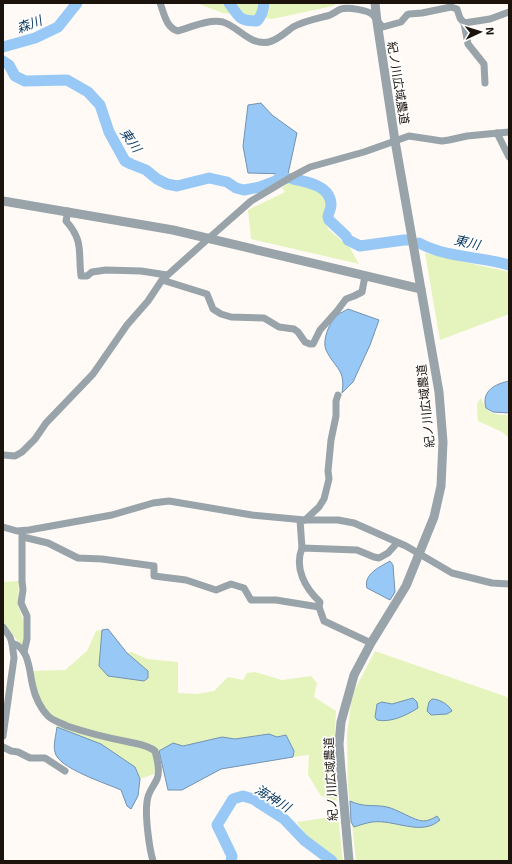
<svg xmlns="http://www.w3.org/2000/svg" width="512" height="864" font-family="'Exo 2','Noto Sans JP',sans-serif">
<style>
.green{fill:#e5f4bd}
.water{fill:#98c9f6;stroke:#7292b0}
.lines{fill:none;stroke-linecap:round;stroke-linejoin:round}
.river{stroke:#98c9f6;stroke-width:11}
.minor{stroke:#98a3aa;stroke-width:7}
.tertiary{stroke:#98a3aa;stroke-width:9}
.labels{text-anchor:middle;stroke-width:3.5;stroke-linejoin:round;paint-order:stroke}
.street-label{font-size:12px;fill:#1b130c;stroke:#fff}
.water-label{font-size:13px;font-style:italic;fill:#103d62;stroke:#fff}
</style>
<rect width="100%" height="100%" fill="#fffaf6"/>
<g class="green">
<path d="M 196,3 L 337,3 L 333,6 L 272,19 L 223,13 Z"/>
<path d="M 289,182 C 311,186 335,188 324,217 L 328,229 L 350,248 L 359,264 L 251,239 L 248,210 L 285,192 L 282,188 Z"/>
<path d="M 425,253 L 509,272 L 509,314 L 440,340 Z"/>
<path d="M 481,398 C 487,414 493,415 509,415 L 509,438 L 502,432 L 478,421 L 477,404 Z"/>
<path d="M 19,581 L 18,606 L 23,619 L 24,640 L 22,647 L 3,621 L 3,582 Z"/>
<path d="M 102,630 L 99,666 L 108,676 L 144,681 L 148,678 L 148,671 L 127,653 L 132,652 L 147,659 L 178,662 L 178,693 L 197,694 L 214,691 L 228,677 L 243,680 L 247,673 L 255,672 L 282,680 L 311,676 L 317,683 L 314,697 L 336,711 L 334,757 L 337,801 L 321,796 L 308,775 L 309,755 L 293,757 L 294,751 L 286,735 L 277,737 L 269,734 L 235,739 L 222,737 L 183,746 L 173,743 L 159,751 L 154,774 L 140,779 L 135,767 L 101,744 L 57,727 L 35,694 L 31,671 L 65,670 L 87,651 L 96,631 Z"/>
<path d="M 375,651 L 507,697 L 509,702 L 509,861 L 356,861 L 348,788 L 347,734 L 352,695 Z"/>
<path d="M 338,816 L 343,861 L 340,861 C 318,848 310,843 297,822 Z"/>
</g>
<g class="water">
<path d="M 261,103 L 272,115 L 297,133 L 288,174 L 248,173 L 243,146 L 248,105 Z"/>
<path d="M 348,309 L 379,320 L 370,345 L 353,382 L 342,393 C 346,369 335,369 326,350 C 322,340 329,323 337,315 C 340,313 345,311 348,309 Z"/>
<path d="M 509,381 L 509,413 L 493,412 L 486,408 C 481,391 495,384 509,381 Z"/>
<path d="M 390,561 L 393,565 L 395,592 L 390,600 L 367,588 C 363,574 380,567 390,561 Z"/>
<path d="M 108,629 L 127,653 L 148,671 L 148,678 L 144,681 L 108,676 L 99,666 L 102,630 Z"/>
<path d="M 413,698 L 417,702 L 418,708 C 407,715 391,723 377,720 L 375,717 L 377,704 L 382,702 L 392,704 Z"/>
<path d="M 432,699 C 440,699 449,705 452,711 L 447,714 L 431,715 L 427,711 L 429,702 Z"/>
<path d="M 57,727 L 101,744 L 135,767 L 140,779 L 138,796 L 131,809 L 127,806 L 121,790 C 108,784 57,768 55,752 C 53,745 56,735 57,727 Z"/>
<path d="M 269,734 L 277,737 L 286,735 L 294,751 L 293,757 L 221,769 L 182,790 L 168,790 L 159,751 L 173,743 L 183,746 L 222,737 L 235,739 Z"/>
<path d="M 350,801 C 365,808 373,804 387,807 C 397,809 415,821 423,821 C 428,821 432,819 437,816 L 440,820 C 421,837 395,819 372,822 C 366,823 360,825 354,827 L 351,822 Z"/>
</g>
<g class="lines">
<g class="river">
<path d="M 229,3 C 240,17 238,21 257,21 C 262,15 263,11 264,3"/>
<path d="M 3,47 L 35,38 L 58,27 L 77,3"/>
<path d="M 3,61 L 9,65 L 15,76 L 25,81 L 67,80 L 88,92 L 100,105 L 109,132 L 125,161 L 131,164 L 146,170 L 157,179 L 167,184 L 177,186 L 209,178 L 227,182 L 236,188 L 244,190 L 260,187 L 276,181 L 280,177 L 287,178"/>
<path d="M 293,179 C 308,182 331,186 331,205 C 331,210 328,213 328,217 L 329,220 L 346,236 L 348,240 L 360,246 L 404,240 L 407,240"/>
<path d="M 419,243 C 447,258 479,256 509,265"/>
<path d="M 231,861 L 232,856 L 217,825 L 233,799 L 243,796 L 253,799 L 284,819 L 304,840 L 332,861"/>
</g>
<g class="minor">
<path d="M 160,3 C 164,13 166,28 178,31 C 191,27 209,19 223,22 C 239,27 250,46 269,42 C 278,40 286,32 293,27 C 304,21 315,19 327,16 C 332,15 336,11 341,9 C 348,7 368,10 373,15 C 377,19 378,23 383,27 L 401,22 L 407,15 L 409,14 L 422,13 L 451,7 L 457,9 L 460,18 L 464,23 L 490,19 L 509,12"/>
<path d="M 464,23 L 468,44 L 484,64 L 485,83"/>
<path d="M 497,133 L 509,157"/>
<path d="M 68,211 L 66,221 C 84,241 78,252 81,276 L 87,276 L 92,272 L 106,270 L 141,271 L 167,275"/>
<path d="M 162,280 L 207,294 L 213,309 L 221,314 L 231,317 L 264,318 L 279,327 L 294,329 L 298,332 L 305,342 L 310,344 L 313,344 L 320,330 L 337,311 L 346,299 L 354,296 L 362,292 L 365,276"/>
<path d="M 3,455 L 15,456 L 22,452 L 35,439 L 46,423 L 93,374 L 127,325 L 148,301 L 162,280 L 209,238 L 251,201 L 293,176 L 310,167 L 364,152 L 409,136 L 442,141 L 449,140 L 467,136 L 509,132"/>
<path d="M 300,520 L 302,548"/>
<path d="M 305,520 L 319,507 L 324,499 L 329,479 L 328,471 L 331,440 L 336,416 L 336,401 L 338,395"/>
<path d="M 3,527 L 17,531 L 29,530 L 112,515 L 153,503 L 169,501 L 252,515 L 305,520 L 338,520 L 354,523 L 406,546 L 452,573 L 492,583 L 509,584"/>
<path d="M 22,533 L 22,581 L 23,590 L 21,603 L 27,616 L 27,639 L 24,652"/>
<path d="M 23,537 L 48,543 L 78,558 L 102,559 L 154,566 L 154,576 L 186,580 L 216,590 L 231,584 L 244,588 L 251,600 L 276,600 L 319,607"/>
<path d="M 3,627 L 10,637 L 12,643 L 14,658 L 3,736"/>
<path d="M 12,643 C 30,648 29,672 33,687 C 35,697 41,709 48,716 C 53,721 62,723 67,726 C 88,733 108,738 129,742 C 138,744 148,745 155,751 C 157,758 160,772 157,779 C 153,788 148,791 147,802 C 145,816 149,847 153,861"/>
<path d="M 371,643 L 324,621 L 319,607 L 320,602 C 305,588 294,568 302,548 L 357,550 L 374,557 L 379,558 L 388,553 L 397,543"/>
<path d="M 3,747 L 11,751 L 18,752 L 30,758 L 45,758 L 65,771"/>
</g>
<g class="tertiary">
<path d="M 3,201 L 173,230 L 421,289"/>
<path d="M 349,861 L 341,770 L 339,744 L 341,722 L 354,675 L 371,643 L 406,586 L 434,517 L 441,486 L 443,442 L 439,392 L 395,141 L 377,22 L 375,3"/>
</g>
</g>
<g class="labels">
<g class="street-label">
<text transform="translate(398 83) rotate(81)" y="4">紀ノ川広域農道</text>
<text transform="translate(426 406) rotate(-96)" y="4">紀ノ川広域農道</text>
<text transform="translate(331 779) rotate(-93)" y="4">紀ノ川広域農道</text>
</g>
<g class="water-label">
<text transform="translate(29 24) rotate(-21)" y="5">森川</text>
<text transform="translate(131 140) rotate(55)" y="5">東川</text>
<text transform="translate(467 242) rotate(13)" y="5">東川</text>
<text transform="translate(273 798) rotate(31)" y="5">海神川</text>
</g>
</g>
<rect width="512" height="864" fill="none" stroke="#1b130c" stroke-width="8"/>
<g transform="translate(480 32) rotate(86)" stroke="#ffffff" stroke-width="3" paint-order="stroke">
<path d="M0-3L7 15L0 10L-7 15Z" fill="#1b130c"/>
<text y="-6" font-size="11" font-weight="bold" text-anchor="middle" fill="#1b130c">N</text>
</g>
</svg>
